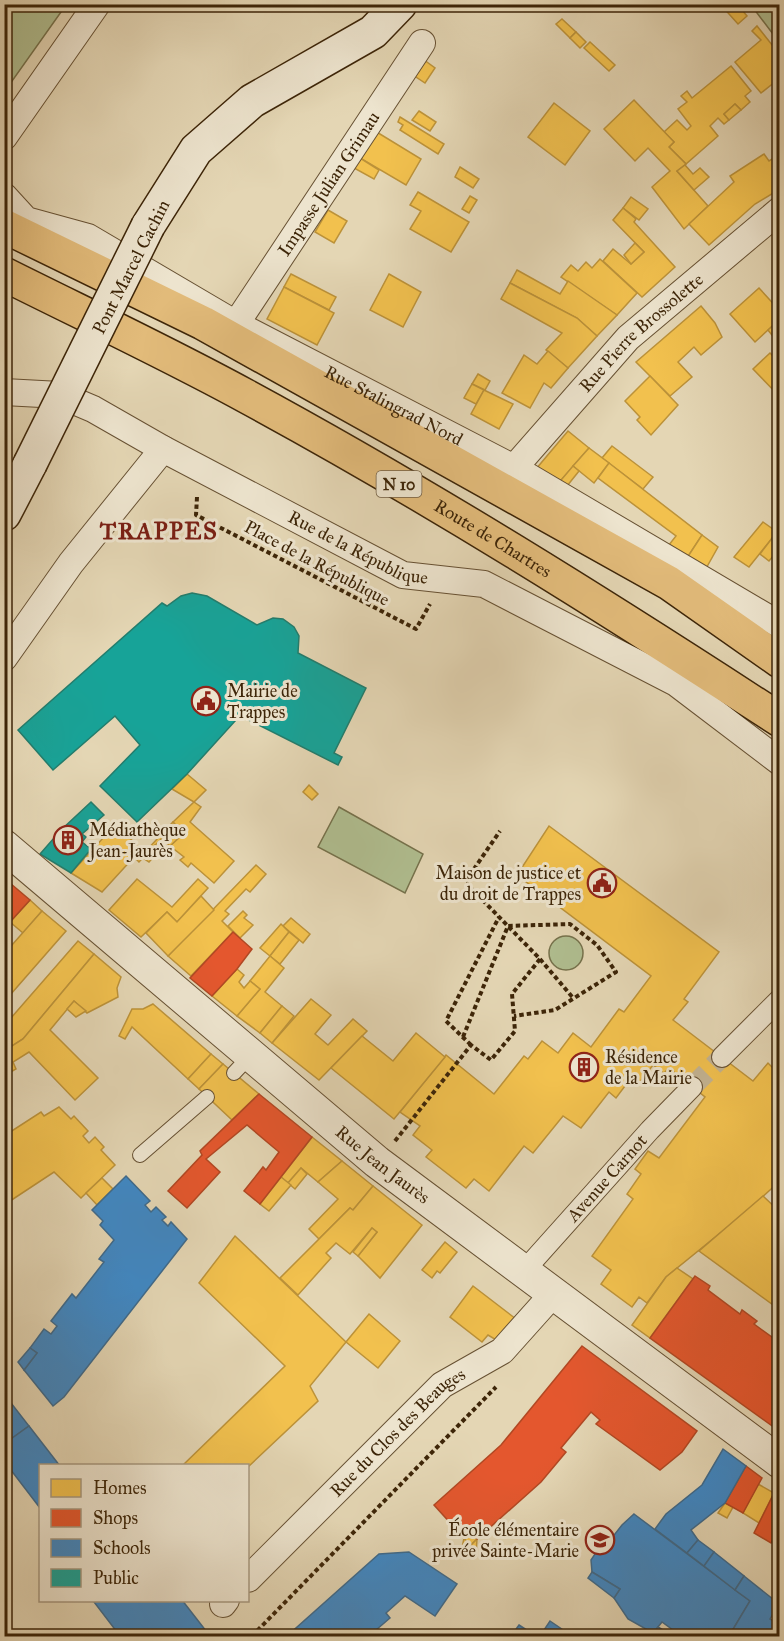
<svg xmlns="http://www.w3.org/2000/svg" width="784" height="1641" font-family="'IM FELL Great Primer',serif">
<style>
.green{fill:#b0be90;stroke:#76724c;stroke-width:1.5}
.homes{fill:#f2c14e;stroke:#bc9239;stroke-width:1.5}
.shops{fill:#e4572e;stroke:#b24823;stroke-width:1.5}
.schools{fill:#3f88c5;stroke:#3e6a8c;stroke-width:1.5}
.public{fill:#17a398;stroke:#227d6d;stroke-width:1.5}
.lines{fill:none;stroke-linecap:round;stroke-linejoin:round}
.pedestrian-tunnel{stroke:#c3b392;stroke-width:20;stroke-dasharray:20 10;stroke-linecap:butt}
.service-casing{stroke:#675133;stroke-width:16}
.pedestrian-casing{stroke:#675133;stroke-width:22}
.minor-casing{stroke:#675133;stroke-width:28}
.tertiary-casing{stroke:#675133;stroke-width:34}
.secondary-casing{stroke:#3d2508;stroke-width:36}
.primary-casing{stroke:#3d2508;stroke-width:36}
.path{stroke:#3d2508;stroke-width:4;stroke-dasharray:4.5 3;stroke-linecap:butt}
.service{stroke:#ede4ce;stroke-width:14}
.pedestrian{stroke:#ede4ce;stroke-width:20}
.minor{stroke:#ede4ce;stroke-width:26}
.tertiary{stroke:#ede4ce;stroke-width:32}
.secondary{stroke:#ede4ce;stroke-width:33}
.primary{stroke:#e2bb7a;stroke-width:33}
.secondary-bridge-casing{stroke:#3d2508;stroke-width:36;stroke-linecap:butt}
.secondary-bridge{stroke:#ede4ce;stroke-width:33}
.labels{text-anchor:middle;stroke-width:6;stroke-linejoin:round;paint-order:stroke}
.shield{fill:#ede4ce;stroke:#725e43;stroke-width:1.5}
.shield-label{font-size:16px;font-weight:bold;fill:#3d2508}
.street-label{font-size:18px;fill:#3d2508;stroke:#ede4ce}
.poi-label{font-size:18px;fill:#3d2508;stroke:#ede4ce;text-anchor:start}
.district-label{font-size:24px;font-weight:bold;letter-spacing:1.5px;fill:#7a1f14;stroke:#ede4ce}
</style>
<rect width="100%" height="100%" fill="#e4d6b4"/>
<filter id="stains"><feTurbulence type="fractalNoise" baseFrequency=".00333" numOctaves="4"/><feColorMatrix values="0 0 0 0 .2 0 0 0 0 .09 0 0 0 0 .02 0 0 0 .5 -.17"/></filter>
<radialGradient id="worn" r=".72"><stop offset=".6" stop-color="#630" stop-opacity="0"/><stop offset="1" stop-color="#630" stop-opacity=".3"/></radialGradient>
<g class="green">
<path d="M 5,4 L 66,5 L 5,91 L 4,5 Z"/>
<path d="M 751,5 L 779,5 L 779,42 Z"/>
<path d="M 339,807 L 423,854 L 405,893 L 318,847 Z"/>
<circle cx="566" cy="953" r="17"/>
</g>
<g class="homes">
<path d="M 720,4 L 737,4 L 747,16 L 738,24 Z"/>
<path d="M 562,19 L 576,32 L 570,38 L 556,24 Z"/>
<path d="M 757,26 L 780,55 L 780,78 L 761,93 L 735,62 L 761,40 L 752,31 Z"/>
<path d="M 576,32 L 586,42 L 580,48 L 570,38 Z"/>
<path d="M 590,42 L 615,65 L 609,71 L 584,48 Z"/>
<path d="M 420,57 L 435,68 L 425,83 L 410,73 Z"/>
<path d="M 731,66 L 751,91 L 745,96 L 750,102 L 741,110 L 735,104 L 724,114 L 729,120 L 724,124 L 718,118 L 710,126 L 718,136 L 686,164 L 669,147 L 674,142 L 664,132 L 677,120 L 687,130 L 691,126 L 678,109 L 687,102 L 681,96 L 687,91 L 692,98 Z"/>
<path d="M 634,100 L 674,142 L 669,147 L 686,164 L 677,171 L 708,206 L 684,229 L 652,187 L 670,171 L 648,148 L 635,161 L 604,129 Z"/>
<path d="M 554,103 L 590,131 L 565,165 L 528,137 Z"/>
<path d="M 735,104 L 741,110 L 729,120 L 724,114 Z"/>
<path d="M 419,111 L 436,122 L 430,131 L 412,120 Z"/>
<path d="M 400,117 L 444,144 L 438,154 L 400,130 L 403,125 L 398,122 Z"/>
<path d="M 375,131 L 421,159 L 406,185 L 360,158 Z"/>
<path d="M 764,154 L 769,161 L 777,156 L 780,161 L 780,189 L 755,204 L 709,245 L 689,224 L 734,182 L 730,176 Z"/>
<path d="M 360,158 L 379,170 L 374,179 L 354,168 Z"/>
<path d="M 685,165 L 693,174 L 700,168 L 709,177 L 694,190 L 677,171 Z"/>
<path d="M 460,167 L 479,179 L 473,188 L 455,177 Z"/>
<path d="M 418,192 L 469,222 L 451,252 L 410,229 L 421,211 L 410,205 Z"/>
<path d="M 470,196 L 477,200 L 469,213 L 462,209 Z"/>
<path d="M 631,197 L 648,209 L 639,220 L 623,208 Z"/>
<path d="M 623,208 L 636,219 L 634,222 L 675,267 L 642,297 L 603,261 L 613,249 L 631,264 L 644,252 L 613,220 Z"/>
<path d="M 328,210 L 347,221 L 334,243 L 315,232 Z"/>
<path d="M 635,243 L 644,252 L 631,264 L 624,255 Z"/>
<path d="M 600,259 L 637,293 L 617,315 L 561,277 L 571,265 L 578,271 L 586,262 L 592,268 Z"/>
<path d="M 517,270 L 560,294 L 568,281 L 617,315 L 597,336 L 577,318 L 510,283 Z"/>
<path d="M 291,274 L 336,297 L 329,310 L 284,287 Z"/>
<path d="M 389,274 L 421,292 L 403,327 L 370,310 Z"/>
<path d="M 510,283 L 577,318 L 597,336 L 568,368 L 546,350 L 562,333 L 501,299 Z"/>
<path d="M 284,287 L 334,313 L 317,345 L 267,319 Z"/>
<path d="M 759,288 L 780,311 L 780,319 L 755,342 L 730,314 Z"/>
<path d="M 701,306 L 715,323 L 722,337 L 701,355 L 694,347 L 678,362 L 692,377 L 670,396 L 636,362 Z"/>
<path d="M 780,319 L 780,335 L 775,339 L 768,330 Z"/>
<path d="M 548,351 L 568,368 L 551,388 L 544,383 L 530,408 L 502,393 L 524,355 L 537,364 Z"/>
<path d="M 770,353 L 780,363 L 780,397 L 753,369 Z"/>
<path d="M 478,374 L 490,381 L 485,390 L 472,384 Z"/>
<path d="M 650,376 L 678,405 L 651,435 L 637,420 L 640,417 L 625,401 Z"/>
<path d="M 472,384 L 484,390 L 476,404 L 464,398 Z"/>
<path d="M 484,390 L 513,404 L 499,429 L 471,414 Z"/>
<path d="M 568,431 L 589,448 L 556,486 L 536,469 Z"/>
<path d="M 612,446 L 653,477 L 643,489 L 602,458 Z"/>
<path d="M 589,448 L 609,463 L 594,483 L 573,466 Z"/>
<path d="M 609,463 L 702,535 L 685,561 L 665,550 L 676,536 L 598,478 Z"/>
<path d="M 573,466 L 579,471 L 563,491 L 556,486 Z"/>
<path d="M 763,522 L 777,532 L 749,567 L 734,557 Z"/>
<path d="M 702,535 L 718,547 L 704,572 L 685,561 Z"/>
<path d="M 773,537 L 780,541 L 780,548 L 769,561 L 760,554 Z"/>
<path d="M 187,774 L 206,790 L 194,802 L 172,789 Z"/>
<path d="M 309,785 L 318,794 L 312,800 L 303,792 Z"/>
<path d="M 194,802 L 201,807 L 190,822 L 234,861 L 214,883 L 191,863 L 188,867 L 180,860 L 184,857 L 170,846 L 183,834 L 173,822 Z"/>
<path d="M 173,822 L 183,834 L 170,846 L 162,838 L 139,862 L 134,857 L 102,892 L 71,873 L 115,825 L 145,852 Z"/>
<path d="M 549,826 L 719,952 L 684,999 L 688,1002 L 673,1020 L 753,1081 L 768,1063 L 780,1075 L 780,1181 L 740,1217 L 666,1277 L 647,1303 L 639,1297 L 632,1307 L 601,1284 L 611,1270 L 592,1256 L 633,1199 L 627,1194 L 641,1174 L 635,1169 L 648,1151 L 659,1158 L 705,1097 L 669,1068 L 664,1073 L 653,1065 L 639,1083 L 631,1078 L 616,1098 L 609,1092 L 581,1128 L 563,1116 L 533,1153 L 524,1146 L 489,1191 L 474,1179 L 466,1188 L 426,1157 L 432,1150 L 413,1135 L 420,1126 L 400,1112 L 446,1055 L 494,1094 L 524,1056 L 528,1059 L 542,1041 L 558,1053 L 573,1033 L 591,1047 L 619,1009 L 624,1012 L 651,976 L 517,875 Z"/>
<path d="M 155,845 L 161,849 L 149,862 L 143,858 Z"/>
<path d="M 256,865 L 266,874 L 250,892 L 246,889 L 225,911 L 229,914 L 222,921 L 233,932 L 191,976 L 168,956 Z"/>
<path d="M 137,879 L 172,907 L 198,879 L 208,888 L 177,922 L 167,912 L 141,937 L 109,910 Z"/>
<path d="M 201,896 L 214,910 L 168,956 L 146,933 L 167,912 L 177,922 Z"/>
<path d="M 30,900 L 42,911 L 23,933 L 10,922 Z"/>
<path d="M 42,911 L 66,931 L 4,1002 L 4,954 Z"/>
<path d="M 243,911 L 247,915 L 244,918 L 253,925 L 240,938 L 228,926 Z"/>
<path d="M 291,918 L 310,934 L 303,943 L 283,926 Z"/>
<path d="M 281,924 L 289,932 L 270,956 L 260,948 Z"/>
<path d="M 289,932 L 299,940 L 280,964 L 270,956 Z"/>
<path d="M 78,941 L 94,954 L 23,1039 L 6,1050 L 4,1026 Z"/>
<path d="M 94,954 L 121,977 L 117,988 L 118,997 L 87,1013 L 74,1001 L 50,1030 L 98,1078 L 75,1100 L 29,1052 L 13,1062 L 16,1069 L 4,1076 L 4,1051 L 23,1039 Z"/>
<path d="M 270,956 L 284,968 L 265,992 L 282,1006 L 260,1033 L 237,1016 L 260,989 L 250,981 Z"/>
<path d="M 237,969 L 244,975 L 239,982 L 244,988 L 250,981 L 260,989 L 237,1016 L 212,996 Z"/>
<path d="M 311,999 L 331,1015 L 315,1034 L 328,1045 L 353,1019 L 367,1031 L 319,1080 L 272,1043 Z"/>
<path d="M 74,1001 L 86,1011 L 76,1017 L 67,1009 Z"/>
<path d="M 153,1004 L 211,1054 L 188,1079 L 132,1027 L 125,1039 L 119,1036 L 132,1009 L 143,1009 Z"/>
<path d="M 282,1006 L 294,1016 L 272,1043 L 260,1033 Z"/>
<path d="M 416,1033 L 445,1057 L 394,1119 L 331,1068 L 362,1036 L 393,1061 Z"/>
<path d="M 211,1054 L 223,1064 L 199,1089 L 188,1079 Z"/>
<path d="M 223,1064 L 259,1094 L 232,1120 L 199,1089 Z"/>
<path d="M 59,1107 L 71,1119 L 74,1116 L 88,1131 L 83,1136 L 89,1143 L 95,1137 L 104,1147 L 101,1150 L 115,1165 L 81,1198 L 54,1172 L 4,1205 L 4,1136 L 41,1112 L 44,1116 Z"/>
<path d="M 312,1137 L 342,1161 L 318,1182 L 301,1168 L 288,1183 L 281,1177 Z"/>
<path d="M 342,1161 L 373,1186 L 353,1210 L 350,1208 L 319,1239 L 309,1229 L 338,1199 L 318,1182 Z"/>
<path d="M 301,1168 L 307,1174 L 295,1189 L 288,1183 Z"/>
<path d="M 281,1177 L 291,1185 L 269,1211 L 260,1204 Z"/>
<path d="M 102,1178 L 113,1189 L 97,1205 L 86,1193 Z"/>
<path d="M 373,1186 L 422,1225 L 380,1278 L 358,1256 L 377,1232 L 372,1228 L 350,1254 L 336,1243 L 326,1253 L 331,1258 L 298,1295 L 280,1278 L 350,1208 L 353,1210 Z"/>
<path d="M 763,1196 L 780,1212 L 780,1310 L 699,1251 Z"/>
<path d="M 372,1228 L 377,1232 L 358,1256 L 353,1252 Z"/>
<path d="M 235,1236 L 346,1342 L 310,1386 L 318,1401 L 248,1467 L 182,1466 L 285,1366 L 199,1283 Z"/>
<path d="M 445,1242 L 457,1252 L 440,1273 L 437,1271 L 432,1278 L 422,1270 Z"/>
<path d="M 677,1268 L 693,1279 L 650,1338 L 632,1325 L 666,1277 Z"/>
<path d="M 473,1286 L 516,1319 L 498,1341 L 488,1335 L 482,1342 L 450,1317 Z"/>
<path d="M 369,1314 L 400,1341 L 378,1368 L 346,1342 Z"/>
<path d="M 758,1484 L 774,1493 L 759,1523 L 743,1513 Z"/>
<path d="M 725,1503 L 733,1507 L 727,1518 L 718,1513 Z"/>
<path d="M 469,1530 L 477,1539 L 470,1546 L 462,1536 Z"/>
<path d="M 464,1538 L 470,1546 L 477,1539 L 476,1555 L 461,1553 Z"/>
</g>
<g class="shops">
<path d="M 4,878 L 30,900 L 10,922 L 4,918 Z"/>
<path d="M 233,932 L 252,949 L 237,969 L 212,996 L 190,978 Z"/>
<path d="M 259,1094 L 312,1137 L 260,1204 L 244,1191 L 263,1167 L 266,1170 L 279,1152 L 247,1125 L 206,1159 L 220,1172 L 187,1208 L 168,1191 L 202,1155 L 200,1151 Z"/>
<path d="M 695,1276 L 710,1286 L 708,1290 L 740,1314 L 742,1310 L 757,1321 L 754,1324 L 780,1343 L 780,1421 L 775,1428 L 650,1338 Z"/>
<path d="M 582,1346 L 697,1431 L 682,1452 L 660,1470 L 596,1424 L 600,1420 L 591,1412 L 561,1448 L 566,1452 L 541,1482 L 477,1539 L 469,1530 L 462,1536 L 434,1505 L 501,1445 Z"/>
<path d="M 746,1466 L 762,1478 L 743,1513 L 725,1503 Z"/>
<path d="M 774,1493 L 780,1496 L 780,1526 L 771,1543 L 754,1533 Z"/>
</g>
<g class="schools">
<path d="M 126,1176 L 150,1201 L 145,1205 L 151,1212 L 156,1207 L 166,1217 L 162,1220 L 168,1226 L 171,1222 L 187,1239 L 64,1397 L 53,1406 L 24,1370 L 37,1353 L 30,1348 L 44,1329 L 51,1334 L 57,1326 L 51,1321 L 72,1294 L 76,1298 L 104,1262 L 99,1259 L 114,1240 L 100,1225 L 103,1221 L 92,1210 Z"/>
<path d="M 30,1348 L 37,1353 L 24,1370 L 18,1362 Z"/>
<path d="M 4,1394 L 29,1426 L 4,1444 Z"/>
<path d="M 29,1426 L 60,1466 L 40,1466 L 40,1508 L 4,1461 L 4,1444 Z"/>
<path d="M 723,1449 L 746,1466 L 725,1503 L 691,1530 L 698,1540 L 687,1553 L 655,1529 L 666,1514 L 702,1485 Z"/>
<path d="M 634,1514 L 750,1601 L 729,1636 L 678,1636 L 677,1633 L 662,1622 L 653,1633 L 628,1619 L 614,1598 L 620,1589 L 592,1572 L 591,1560 L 597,1551 L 604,1548 L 622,1525 Z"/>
<path d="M 698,1540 L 714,1552 L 704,1566 L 687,1553 Z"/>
<path d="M 409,1552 L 457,1584 L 435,1616 L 405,1596 L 386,1613 L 390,1618 L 369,1636 L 287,1636 L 379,1554 Z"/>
<path d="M 714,1552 L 744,1576 L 735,1590 L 704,1566 Z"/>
<path d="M 592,1572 L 620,1589 L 614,1598 L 588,1578 Z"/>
<path d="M 744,1576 L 779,1604 L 770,1619 L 780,1625 L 780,1636 L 729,1636 L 750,1601 L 735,1590 Z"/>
<path d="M 95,1600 L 182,1600 L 210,1636 L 120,1636 L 94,1602 Z"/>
<path d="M 550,1621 L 572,1636 L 540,1636 Z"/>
<path d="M 519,1625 L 536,1636 L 511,1636 Z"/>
<path d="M 658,1627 L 673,1636 L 651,1636 Z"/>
</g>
<g class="public">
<path d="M 192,593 L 207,596 L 257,625 L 273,618 L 283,619 L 294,627 L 299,636 L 298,653 L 366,688 L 334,753 L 342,757 L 338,765 L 237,714 L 231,717 L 236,720 L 187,774 L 137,822 L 100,786 L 140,745 L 115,716 L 53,770 L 18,730 L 162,603 L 167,606 L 181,596 Z"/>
<path d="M 91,802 L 104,815 L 82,834 L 86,837 L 82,842 L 91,849 L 71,873 L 40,854 L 61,830 Z"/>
</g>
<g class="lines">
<path class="pedestrian-tunnel" d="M 692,1087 L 722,1057"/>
<g class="service-casing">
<g id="service">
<path d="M 234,1073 L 250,1056"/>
<path d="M 140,1155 L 207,1097"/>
</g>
</g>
<g class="pedestrian-casing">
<g id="pedestrian">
<path d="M 722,1057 L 780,999"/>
<path id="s1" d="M 523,1272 L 650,1130 L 692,1087"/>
</g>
</g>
<g class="minor-casing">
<g id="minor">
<path d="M 4,137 L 97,4"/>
<path id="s2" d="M 4,196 L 26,220 L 88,237 L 236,324 L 514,468 L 780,625"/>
<path id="s3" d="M 236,324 L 422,43"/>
<path id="s4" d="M 4,392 L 60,395 L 93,409 L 163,449 L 403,575 L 484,584 L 676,683 L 780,762"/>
<path id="s5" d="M 514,468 L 628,338 L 780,210"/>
<path d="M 4,658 L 71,563 L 163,449"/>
<path id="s6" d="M 248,1579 L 442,1385 L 502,1351 L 553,1294"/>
<path d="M 223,1604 L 226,1600"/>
</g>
</g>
<g class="tertiary-casing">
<g id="tertiary">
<path id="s7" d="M 4,846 L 377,1162 L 780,1462"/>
</g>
</g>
<g class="secondary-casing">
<g id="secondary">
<path d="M 148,226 L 196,150 L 252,101 L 373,32 L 400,4"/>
<path d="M 4,514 L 30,464"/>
</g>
</g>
<g class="primary-casing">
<g id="primary">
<path d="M 4,226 L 203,323 L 669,583 L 780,661"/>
<path id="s8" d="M 4,274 C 84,314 165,352 244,395 C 427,494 605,606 780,720"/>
</g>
</g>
<g class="path">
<path d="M 197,497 L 196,515 L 416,629 L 430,604"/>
<path d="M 540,959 L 574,999"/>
<path d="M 463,1037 L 508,926 L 570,924 L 597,945 L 616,972 L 555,1010 L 514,1016"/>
<path d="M 471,1045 L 446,1021 L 499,917"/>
<path d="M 395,1141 L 471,1045 L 491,1060 L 515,1031 L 512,994 L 540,959 L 465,882 L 500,831"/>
<path d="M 252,1636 L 496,1387"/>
</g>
<use href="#service" class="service"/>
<use href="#pedestrian" class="pedestrian"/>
<use href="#minor" class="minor"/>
<use href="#tertiary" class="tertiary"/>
<use href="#secondary" class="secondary"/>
<use href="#primary" class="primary"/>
<g class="secondary-bridge-casing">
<path id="secondary-bridge" d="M 30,464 L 148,226"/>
</g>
<use href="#secondary-bridge" class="secondary-bridge"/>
</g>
<defs>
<g id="civic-ring" transform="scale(1.5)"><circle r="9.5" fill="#ede4ce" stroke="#8f2418" stroke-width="1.5"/><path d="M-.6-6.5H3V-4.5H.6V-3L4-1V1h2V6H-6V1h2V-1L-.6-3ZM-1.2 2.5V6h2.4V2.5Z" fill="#8f2418"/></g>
<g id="building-ring" transform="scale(1.5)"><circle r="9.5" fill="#ede4ce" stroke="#8f2418" stroke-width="1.5"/><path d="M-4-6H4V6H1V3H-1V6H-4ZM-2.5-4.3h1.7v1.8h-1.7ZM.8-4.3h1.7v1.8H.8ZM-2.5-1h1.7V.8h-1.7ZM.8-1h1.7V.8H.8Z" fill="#8f2418"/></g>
<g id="school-ring" transform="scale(1.5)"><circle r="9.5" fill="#ede4ce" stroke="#8f2418" stroke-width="1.5"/><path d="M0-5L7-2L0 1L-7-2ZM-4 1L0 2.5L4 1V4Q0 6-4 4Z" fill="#8f2418"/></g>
</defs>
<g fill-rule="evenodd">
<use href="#civic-ring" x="206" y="701"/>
<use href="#building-ring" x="68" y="840"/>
<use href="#civic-ring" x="602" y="883"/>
<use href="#building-ring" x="584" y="1067"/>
<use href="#school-ring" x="600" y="1540"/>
</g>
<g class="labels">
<rect class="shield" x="376.5" y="471" width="45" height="26" rx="4.5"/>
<g class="shield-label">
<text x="399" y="490">N 10</text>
</g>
<g class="street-label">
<text dy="6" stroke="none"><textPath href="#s3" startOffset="168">Impasse Julian Grimau</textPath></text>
<text transform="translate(131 267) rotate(-63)" y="6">Pont Marcel Cachin</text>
<text dy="6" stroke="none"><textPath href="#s5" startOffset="186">Rue Pierre Brossolette</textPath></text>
<text dy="6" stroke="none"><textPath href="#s2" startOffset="446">Rue Stalingrad Nord</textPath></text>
<text dy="6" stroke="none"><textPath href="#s8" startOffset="556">Route de Chartres</textPath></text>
<text dy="6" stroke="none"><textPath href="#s4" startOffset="392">Rue de la République</textPath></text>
<text transform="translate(317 563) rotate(28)" y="6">Place de la République</text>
<text dy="6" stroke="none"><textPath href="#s7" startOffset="495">Rue Jean Jaurès</textPath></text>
<text dy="6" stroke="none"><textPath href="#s1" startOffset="126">Avenue Carnot</textPath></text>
<text dy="6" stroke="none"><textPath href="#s6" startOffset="210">Rue du Clos des Beauges</textPath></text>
</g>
<g class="poi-label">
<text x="227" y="697">Mairie de<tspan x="227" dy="21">Trappes</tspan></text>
<text x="89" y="836">Médiathèque<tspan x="89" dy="21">Jean-Jaurès</tspan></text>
<text x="581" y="879" text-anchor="end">Maison de justice et<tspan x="581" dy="21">du droit de Trappes</tspan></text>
<text x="605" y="1063">Résidence<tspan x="605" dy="21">de la Mairie</tspan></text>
<text x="579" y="1536" text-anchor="end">École élémentaire<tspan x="579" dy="21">privée Sainte-Marie</tspan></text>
</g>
<g class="district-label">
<text x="159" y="539">TRAPPES</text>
</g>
</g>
<rect width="784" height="1641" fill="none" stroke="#e4d6b4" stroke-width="24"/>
<rect x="6" y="6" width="772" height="1629" fill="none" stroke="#3d2508" stroke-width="3"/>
<rect x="12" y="12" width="760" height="1617" fill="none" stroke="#3d2508" stroke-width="1.5"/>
<rect x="39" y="1464" width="210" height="138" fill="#ede4ce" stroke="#a7987f" stroke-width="1.5"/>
<rect x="51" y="1479" width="30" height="18" fill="#f2c14e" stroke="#a7987f" stroke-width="1.5"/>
<text x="93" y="1494" font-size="18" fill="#3d2508">Homes</text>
<rect x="51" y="1509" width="30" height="18" fill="#e4572e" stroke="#a7987f" stroke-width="1.5"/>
<text x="93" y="1524" font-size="18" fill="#3d2508">Shops</text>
<rect x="51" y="1539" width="30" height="18" fill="#3f88c5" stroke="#a7987f" stroke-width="1.5"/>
<text x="93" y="1554" font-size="18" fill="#3d2508">Schools</text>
<rect x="51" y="1569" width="30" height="18" fill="#17a398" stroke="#a7987f" stroke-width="1.5"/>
<text x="93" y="1584" font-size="18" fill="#3d2508">Public</text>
<rect width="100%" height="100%" filter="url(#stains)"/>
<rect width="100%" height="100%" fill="url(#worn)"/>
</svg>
